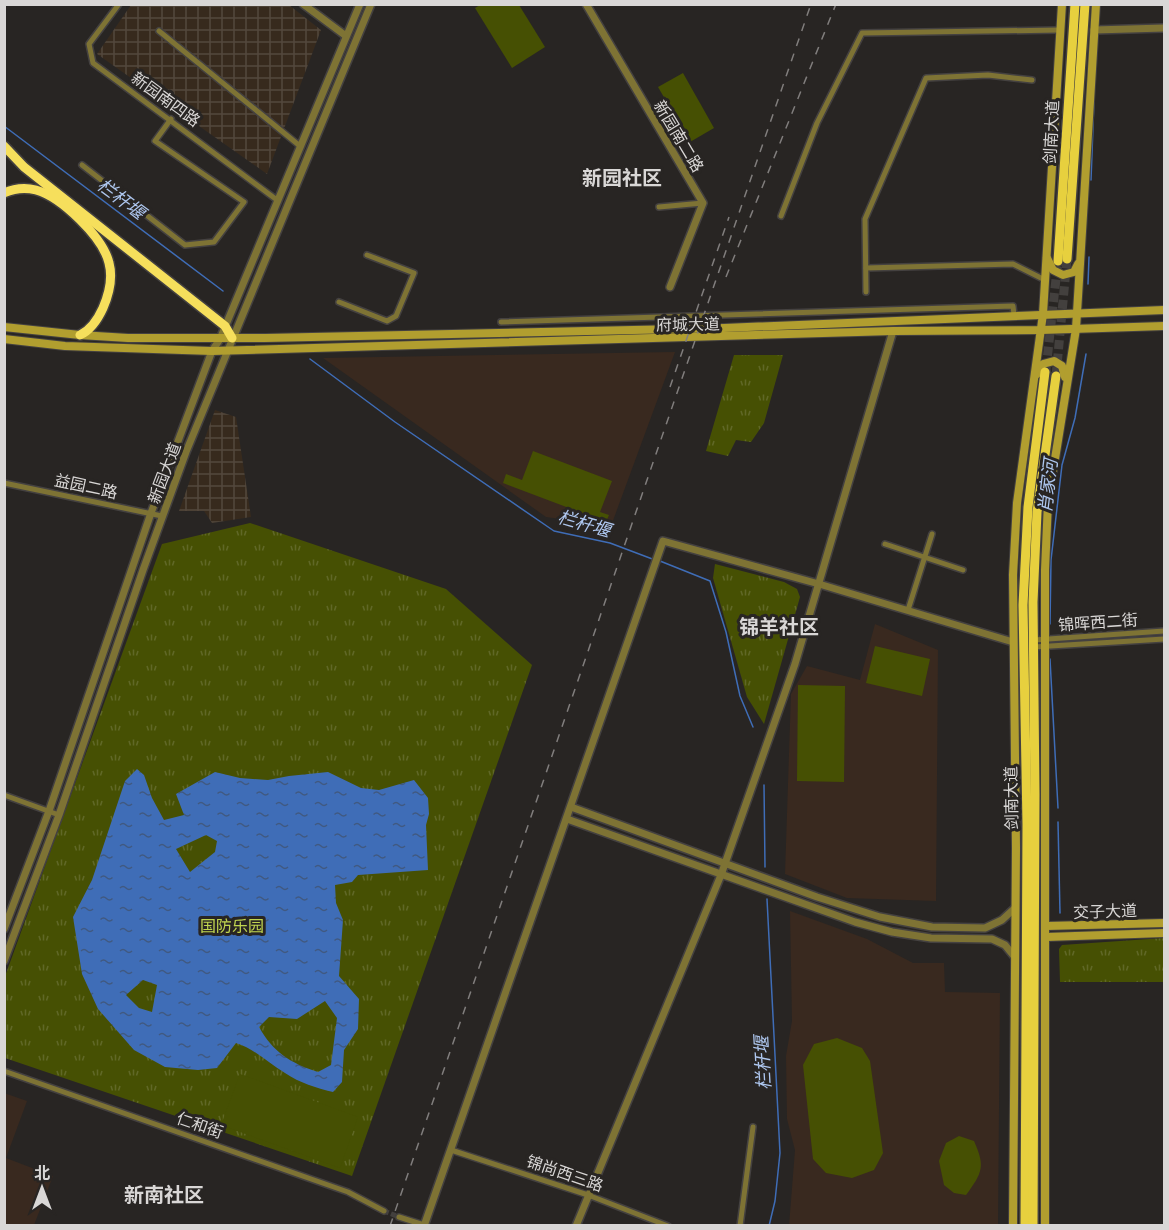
<svg xmlns="http://www.w3.org/2000/svg" width="1169" height="1230" font-family="Mulish,'Noto Sans SC',sans-serif">
<style>
.industrial{fill:url(#industrial-grid)}
.education{fill:#39291f}
.park{fill:url(#park-tufts)}
.garden{fill:#465003}
.water{fill:url(#water-ripples);fill-rule:evenodd}
.lines{fill:none;stroke-linecap:round;stroke-linejoin:round}
.stream{stroke:#3f6db7;stroke-width:1.5}
.minor-tunnel{stroke:#43403e;stroke-width:5;stroke-dasharray:5 2.5;stroke-linecap:butt}
.trunk-tunnel{stroke:#43403e;stroke-width:9;stroke-dasharray:9 4.5;stroke-linecap:butt}
.minor-casing{stroke:#444140;stroke-width:8}
.tertiary-casing{stroke:#444140;stroke-width:10}
.secondary-casing{stroke:#444140;stroke-width:10}
.trunk-casing{stroke:#444140;stroke-width:12}
.motorway-casing{stroke:#444140;stroke-width:12}
.minor{stroke:#7e7334;stroke-width:5}
.tertiary{stroke:#7e7334;stroke-width:7}
.secondary{stroke:#b19e2f;stroke-width:8}
.trunk{stroke:#e7d03e;stroke-width:9}
.motorway{stroke:#f6df5c;stroke-width:9}
.rail{stroke:#817e7d;stroke-width:1.5;stroke-dasharray:8 8;stroke-linecap:butt}
.labels{text-anchor:middle;stroke-width:6;stroke-linejoin:round;paint-order:stroke}
.street-label{font-size:16px;fill:#d9d7d6;stroke:#282523}
.park-label{font-size:16px;fill:#c0d550;stroke:#282523}
.water-label{font-size:18px;font-style:italic;fill:#aec7ef;stroke:#282523}
.quarter-label{font-size:20px;font-weight:bold;fill:#d9d7d6;stroke:#282523}
</style>
<defs>
<pattern id="industrial-grid" width="8" height="8" patternUnits="userSpaceOnUse" patternTransform="scale(1.5)"><rect width="8" height="8" fill="#372a1d"/><path d="M0 4h8M4 0v8" fill="none" stroke="#53483d"/></pattern>
<pattern id="park-tufts" width="24" height="20" patternUnits="userSpaceOnUse" patternTransform="scale(1.5)"><rect width="24" height="20" fill="#465003"/><path d="M3 7l-1-3M5 7V3M7 7l1-3M15 17l-1-3M17 17v-4M19 17l1-3" fill="none" stroke="#606827"/></pattern>
<pattern id="water-ripples" width="26" height="14" patternUnits="userSpaceOnUse" patternTransform="scale(1.5)"><rect width="26" height="14" fill="#3f6db7"/><path d="M2 4q2-2 4 0t4 0M15 11q2-2 4 0t4 0" fill="none" stroke="#405981"/></pattern>
</defs>
<rect width="100%" height="100%" fill="#282523"/>
<g class="industrial">
<path d="M 131,5 L 289,5 L 321,30 L 267,174 L 97,54 Z"/>
<path d="M 215,410 L 236,417 L 251,517 L 212,523 L 204,511 L 179,511 Z"/>
</g>
<g class="education">
<path d="M 675,352 L 611,526 L 546,517 L 323,358 Z"/>
<path d="M 875,624 L 938,650 L 936,901 L 847,898 L 785,874 L 791,694 L 807,666 L 860,680 Z"/>
<path d="M 790,911 L 867,939 L 913,963 L 944,963 L 945,992 L 1000,993 L 998,1225 L 789,1226 L 795,1150 L 787,1119 L 786,1056 L 792,1021 Z"/>
<path d="M 4,1093 L 27,1101 L 6,1158 L 53,1176 L 34,1225 L 5,1225 Z"/>
</g>
<g class="park">
<path d="M 734,355 L 783,355 L 764,423 L 751,442 L 736,440 L 728,456 L 706,451 Z"/>
<path d="M 250,523 L 446,589 L 532,665 L 352,1176 L 5,1058 L 4,979 L 162,544 Z"/>
<path d="M 715,564 L 784,582 L 797,589 L 800,597 L 764,724 L 747,697 L 713,578 Z"/>
<path d="M 1164,938 L 1164,982 L 1060,982 L 1059,949 L 1062,945 Z"/>
</g>
<g class="garden">
<path d="M 480,5 L 519,5 L 545,47 L 512,68 L 475,8 Z"/>
<path d="M 683,73 L 714,128 L 690,142 L 658,87 Z"/>
<path d="M 533,451 L 612,481 L 600,512 L 609,515 L 606,522 L 503,483 L 506,474 L 522,480 Z"/>
<path d="M 875,646 L 930,659 L 922,696 L 866,683 Z"/>
<path d="M 798,685 L 845,686 L 844,782 L 797,781 Z"/>
<path d="M 837,1038 L 862,1048 L 870,1061 L 883,1153 L 874,1170 L 852,1178 L 826,1173 L 813,1159 L 803,1065 L 814,1044 Z"/>
<path d="M 240,1074 L 358,1117 L 340,1168 L 221,1125 Z"/>
<path d="M 959,1136 L 974,1141 C 985,1166 983,1172 966,1195 L 954,1193 L 944,1185 L 939,1161 L 946,1143 Z"/>
</g>
<path class="water" d="M 137,769 L 144,775 L 152,798 L 164,820 L 184,815 L 176,794 L 215,772 L 240,778 L 268,780 L 289,776 L 328,772 L 361,788 L 379,790 L 414,780 L 428,798 L 429,814 L 426,825 L 428,870 L 358,875 L 352,882 L 335,885 L 336,903 L 343,920 L 339,976 L 359,999 L 358,1029 L 344,1050 L 342,1082 L 333,1092 C 316,1088 300,1083 285,1073 C 268,1063 255,1049 236,1043 L 217,1068 L 198,1070 L 165,1067 L 134,1050 L 98,1009 L 82,974 L 73,917 L 92,880 L 125,781 ZM 206,835 L 217,841 L 215,852 L 190,872 L 176,849 ZM 143,980 L 157,985 L 152,1012 L 139,1008 L 126,995 ZM 325,1001 L 337,1018 L 331,1065 L 318,1072 C 290,1063 273,1052 259,1027 L 269,1017 L 297,1019 Z"/>
<g class="lines">
<g class="stream">
<path d="M 4,126 L 223,291"/>
<path d="M 1091,180 L 1094,100"/>
<path d="M 1088,284 L 1089,257"/>
<path d="M 310,359 L 395,422 L 554,531 L 610,543 L 655,560"/>
<path d="M 660,561 L 710,581 L 726,632 L 740,696 L 753,727"/>
<path d="M 1050,624 L 1051,560 L 1062,465 L 1075,418 L 1086,354"/>
<path d="M 1050,659 L 1058,808"/>
<path d="M 764,785 L 765,867"/>
<path d="M 1058,822 L 1060,913"/>
<path d="M 767,899 L 780,1153 L 775,1201 L 769,1226"/>
</g>
<path class="minor-tunnel" d="M 384,1211 L 399,1217"/>
<g class="trunk-tunnel">
<path d="M 1046,369 L 1058,261"/>
<path d="M 1056,376 L 1067,259"/>
</g>
<g class="minor-casing">
<g id="minor">
<path d="M 119,4 L 89,44 L 93,63 L 277,200"/>
<path d="M 159,31 L 300,146"/>
<path d="M 82,165 L 185,245 L 214,242 L 244,202 L 155,141 L 171,119"/>
<path d="M 659,207 L 703,203"/>
<path d="M 781,216 L 817,123 L 862,33 L 1059,30"/>
<path d="M 866,268 L 1013,264 L 1045,280"/>
<path d="M 866,292 L 865,219 L 926,78 L 988,75 L 1032,80"/>
<path d="M 339,302 L 387,321 L 396,316 L 414,273 L 367,255"/>
<path d="M 501,322 L 1013,306 L 1014,315"/>
<path d="M 4,483 L 162,516"/>
<path d="M 885,544 L 963,570"/>
<path d="M 908,610 L 932,534"/>
<path d="M 1034,640 L 1164,631"/>
<path d="M 1034,647 L 1164,639"/>
<path d="M 4,795 L 59,815"/>
<path d="M 4,1071 L 348,1192 L 384,1211"/>
<path d="M 451,1150 L 588,1195 L 668,1226"/>
<path d="M 399,1217 L 424,1225"/>
<path d="M 740,1226 L 753,1127"/>
</g>
</g>
<g class="tertiary-casing">
<g id="tertiary">
<path d="M 303,4 L 346,36"/>
<path d="M 586,4 L 703,203 L 670,287"/>
<path d="M 1094,30 L 1164,28"/>
<path d="M 571,807 L 817,897 L 880,917 L 932,927 L 985,928 L 1002,920 L 1015,908"/>
<path d="M 567,819 L 855,922 L 892,932 L 931,938 L 992,939 L 1005,945 L 1014,956"/>
<path d="M 4,929 L 49,811 L 151,513 L 212,351 L 220,339 L 360,4"/>
<path d="M 4,961 L 59,815 L 143,570 L 186,452 L 371,4"/>
<path d="M 424,1226 L 663,541 L 819,584 L 1013,642"/>
<path d="M 576,1226 L 721,875 L 795,664 L 893,331"/>
</g>
</g>
<g class="secondary-casing">
<g id="secondary">
<path d="M 1047,258 L 1053,270 L 1063,275 L 1074,272 L 1078,264"/>
<path d="M 4,327 L 80,335 L 128,338 L 265,338 L 724,328 L 1164,310"/>
<path d="M 4,339 L 65,346 L 212,351 L 893,331 L 1041,330 L 1164,326"/>
<path d="M 1037,374 L 1043,364 L 1054,361 L 1062,366 L 1065,377"/>
<path d="M 1046,926 L 1164,923"/>
<path d="M 1046,937 L 1164,933"/>
<path d="M 1013,1226 L 1016,848 L 1013,575 L 1017,503 L 1043,314 L 1062,4"/>
<path d="M 1045,1226 L 1045,570 L 1048,502 L 1076,329 L 1096,4"/>
</g>
</g>
<g class="trunk-casing">
<g id="trunk">
<path d="M 1067,259 L 1085,4"/>
<path d="M 1058,261 L 1075,4"/>
<path d="M 1025,1226 L 1027,824 L 1023,605 L 1028,507 L 1045,372"/>
<path d="M 1033,1226 L 1035,794 L 1033,602 L 1037,512 L 1056,376"/>
</g>
</g>
<g class="motorway-casing">
<g id="motorway">
<path d="M 4,146 L 24,167 L 225,326 L 232,338"/>
<path d="M 4,193 C 15,188 25,187 36,190 C 61,197 103,237 109,263 C 113,278 109,294 103,308 C 98,319 91,330 80,335"/>
</g>
</g>
<use href="#minor" class="minor"/>
<use href="#tertiary" class="tertiary"/>
<use href="#secondary" class="secondary"/>
<use href="#trunk" class="trunk"/>
<use href="#motorway" class="motorway"/>
<g class="rail">
<path d="M 726,277 L 836,4"/>
<path d="M 670,387 L 729,217"/>
<path d="M 390,1226 L 811,4"/>
</g>
</g>
<g class="labels">
<g class="street-label">
<text transform="translate(166 99) rotate(36)" y="6">新园南四路</text>
<text transform="translate(1051 132) rotate(-87)" y="6">剑南大道</text>
<text transform="translate(679 136) rotate(59)" y="6">新园南二路</text>
<text transform="translate(688 324) rotate(-1)" y="6">府城大道</text>
<text transform="translate(164 473) rotate(-69)" y="6">新园大道</text>
<text transform="translate(86 486) rotate(12)" y="6">益园二路</text>
<text transform="translate(1098 622) rotate(-4)" y="6">锦晖西二街</text>
<text transform="translate(1011 798) rotate(-91)" y="6">剑南大道</text>
<text transform="translate(1105 911) rotate(-2)" y="6">交子大道</text>
<text transform="translate(200 1125) rotate(19)" y="6">仁和街</text>
<text transform="translate(565 1173) rotate(19)" y="6">锦尚西三路</text>
</g>
<g class="park-label">
<text x="232" y="932">国防乐园</text>
</g>
<g class="water-label">
<text transform="translate(121 199) rotate(37)" y="6">栏杆堰</text>
<text transform="translate(1048 486) rotate(-83)" y="6">肖家河</text>
<text transform="translate(584 524) rotate(16)" y="6">栏杆堰</text>
<text transform="translate(763 1063) rotate(-93)" y="6">栏杆堰</text>
</g>
<g class="quarter-label">
<text x="622" y="185">新园社区</text>
<text x="779" y="634">锦羊社区</text>
<text x="164" y="1202">新南社区</text>
</g>
</g>
<rect width="1169" height="1230" fill="none" stroke="#d9d7d6" stroke-width="12"/>
<g transform="translate(42 1188)" stroke="#282523" stroke-width="4.5" paint-order="stroke">
<path d="M0-4.5L10 22L0 15L-10 22Z" fill="#d9d7d6"/>
<text y="-9" font-size="16" font-weight="bold" text-anchor="middle" fill="#d9d7d6">北</text>
</g>
</svg>
